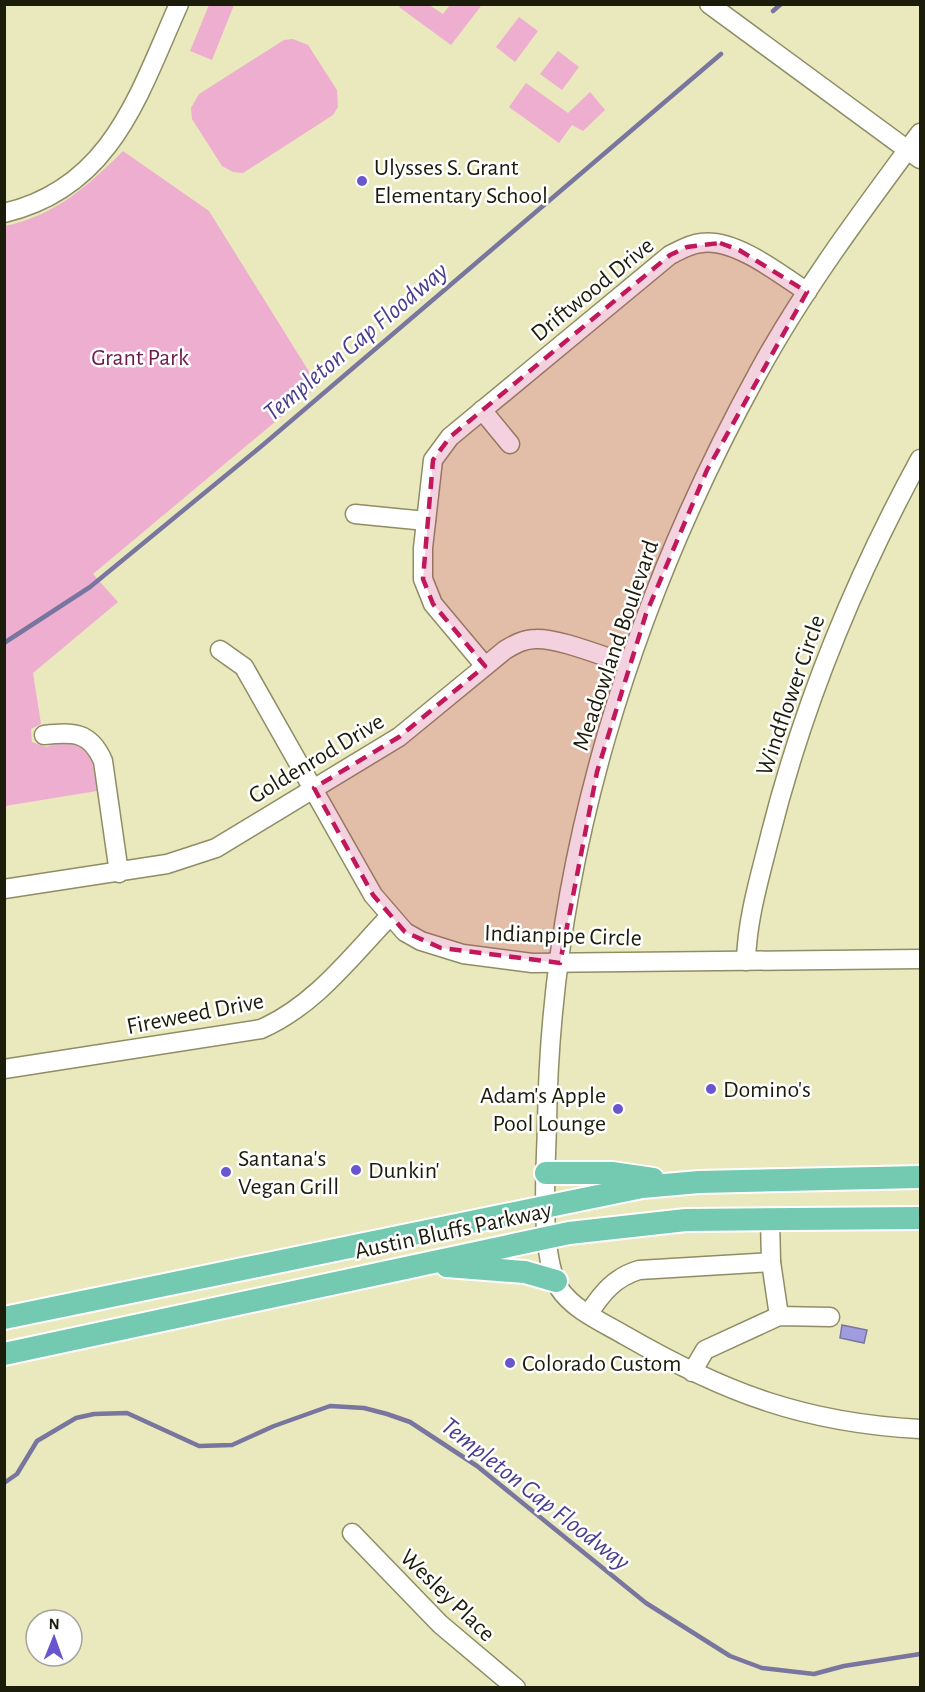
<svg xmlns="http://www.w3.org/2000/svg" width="925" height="1692" font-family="'Alegreya Sans',sans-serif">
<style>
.green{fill:#eeaed0}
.water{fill:#a09cdf;stroke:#78769f;stroke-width:1.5}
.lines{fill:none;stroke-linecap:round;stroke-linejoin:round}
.stream{stroke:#78769f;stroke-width:4.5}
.minor-casing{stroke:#8e8d64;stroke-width:21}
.major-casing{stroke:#fff;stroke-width:26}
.minor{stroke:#fff;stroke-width:18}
.major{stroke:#73cab0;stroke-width:22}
.marked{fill:#c2185b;fill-opacity:0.2;stroke:#c2185b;stroke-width:4.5;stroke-dasharray:12 8;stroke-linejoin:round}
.poi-dot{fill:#6955cf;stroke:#fff;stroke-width:2}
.labels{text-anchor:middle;stroke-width:5;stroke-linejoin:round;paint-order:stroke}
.poi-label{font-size:24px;fill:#1c1c0b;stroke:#fff;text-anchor:start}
.street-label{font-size:24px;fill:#1c1c0b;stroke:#fff}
.park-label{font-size:24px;fill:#6c1b4f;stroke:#fff}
.water-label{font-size:26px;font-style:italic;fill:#493e8d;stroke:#fff}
</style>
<rect width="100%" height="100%" fill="#eae8bd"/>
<g class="green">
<path d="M 209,5 L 234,5 L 212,60 L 190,51 Z"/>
<path d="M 401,5 L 429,5 L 443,14 L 450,5 L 481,6 L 451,45 L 399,7 Z"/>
<path d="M 519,17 L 538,31 L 515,62 L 496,47 Z"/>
<path d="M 293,39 L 308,45 L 337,90 L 338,107 L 333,115 L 243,173 L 233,172 L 222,166 L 192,119 L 191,108 L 199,94 L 284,40 Z"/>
<path d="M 558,51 L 579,67 L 562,90 L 540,74 Z"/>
<path d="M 526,83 L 568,113 L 590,92 L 605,110 L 583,131 L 572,125 L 559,143 L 509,107 Z"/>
<path d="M 123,151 L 209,211 L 318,386 L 93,574 L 118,602 L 33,673 L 41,724 L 31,729 L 32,742 L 46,747 L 65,740 L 88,745 L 98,762 L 103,790 L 5,806 L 5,226 C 54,216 88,186 123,151 Z"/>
</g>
<path class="water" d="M 842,1325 L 867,1330 L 864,1343 L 840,1338 Z"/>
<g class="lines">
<g class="stream">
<path d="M 773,11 L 781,4"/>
<path d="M 4,643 L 90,587 L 264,444 L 721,54"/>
<path d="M 4,1483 L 17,1474 L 37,1441 L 76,1418 L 94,1414 L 127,1413 L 199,1446 L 232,1445 L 274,1426 L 330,1406 L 364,1408 L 387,1414 L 410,1422 L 477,1466 L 646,1603 L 730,1656 L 762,1668 L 814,1674 L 844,1666 L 920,1654"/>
</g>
<g class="minor-casing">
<g id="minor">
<path d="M 709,4 L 920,159"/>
<path d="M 920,133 C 863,210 805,287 759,371 C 632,602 550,861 547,1125 C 546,1167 539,1254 559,1288 C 573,1310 604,1323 626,1336 C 725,1393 805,1423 920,1429"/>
<path d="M 4,213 C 112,188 139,93 179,4"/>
<path d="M 482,410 L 510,444"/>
<path d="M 355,514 L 426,521"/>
<path d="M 220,650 L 244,667 L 373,895 L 405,932 L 421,941 L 463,954 L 532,963 L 920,959"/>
<path d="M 485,666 L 433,604 L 423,579 L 423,548 L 433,460 L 450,437 L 670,255 C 680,250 690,244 701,243 C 735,238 780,274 807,292"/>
<path d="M 44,735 C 73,732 90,731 103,761 L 119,873"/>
<path d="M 4,889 L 167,864 L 216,848 L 399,737 L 505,650 C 515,644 524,639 536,639 C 559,638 604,657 628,664"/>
<path d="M 746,961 C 747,920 759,880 769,840 C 802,707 854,580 920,459"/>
<path d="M 4,1069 L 261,1029 C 314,1006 350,958 389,917"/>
<path d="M 770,1219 L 771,1262 L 779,1316"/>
<path d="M 589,1313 C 602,1293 615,1277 639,1270 L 771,1262"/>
<path d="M 692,1372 L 705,1350 L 779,1316 L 830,1317"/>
<path d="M 352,1533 L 440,1624 L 516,1688"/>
</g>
</g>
<g class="major-casing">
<g id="major">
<path d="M 546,1173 L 612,1173 L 653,1179"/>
<path d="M 447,1266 L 525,1272 L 556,1281"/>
<path d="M 4,1318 L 642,1187 L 699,1182 L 920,1177"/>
<path d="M 4,1354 L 569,1233 L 686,1220 L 920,1218"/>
</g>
</g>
<use href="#minor" class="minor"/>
<use href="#major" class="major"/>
</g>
<path class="marked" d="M 720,243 L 739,250 L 807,292 L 707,470 L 646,614 L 597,772 L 560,963 L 441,948 L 405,932 L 373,895 L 314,788 L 399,737 L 485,666 L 433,604 L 423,579 L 433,460 L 450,437 L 670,255 L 687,247 Z"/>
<g class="poi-dot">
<circle cx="362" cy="181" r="6"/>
<circle cx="711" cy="1089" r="6"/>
<circle cx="618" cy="1109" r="6"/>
<circle cx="356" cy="1170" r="6"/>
<circle cx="226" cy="1172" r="6"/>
<circle cx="510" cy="1363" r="6"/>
</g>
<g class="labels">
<g class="poi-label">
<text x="374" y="175">Ulysses S. Grant<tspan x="374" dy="28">Elementary School</tspan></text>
<text x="723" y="1097">Domino's</text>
<text x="606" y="1103" text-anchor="end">Adam's Apple<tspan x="606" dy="28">Pool Lounge</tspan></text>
<text x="238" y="1166">Santana's<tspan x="238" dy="28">Vegan Grill</tspan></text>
<text x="368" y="1178">Dunkin'</text>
<text x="522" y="1371">Colorado Custom</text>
</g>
<g class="street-label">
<text transform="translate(592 289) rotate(-39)" y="8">Driftwood Drive</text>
<text transform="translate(615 645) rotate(-71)" y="8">Meadowland Boulevard</text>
<text transform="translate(790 695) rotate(-71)" y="8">Windflower Circle</text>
<text transform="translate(316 758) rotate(-31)" y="8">Goldenrod Drive</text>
<text transform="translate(563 935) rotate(2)" y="8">Indianpipe Circle</text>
<text transform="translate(195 1013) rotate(-11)" y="8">Fireweed Drive</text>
<text transform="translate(453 1230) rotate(-12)" y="8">Austin Bluffs Parkway</text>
<text transform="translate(448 1595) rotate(44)" y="8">Wesley Place</text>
</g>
<g class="park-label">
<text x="140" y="365">Grant Park</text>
</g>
<g class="water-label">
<text transform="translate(355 341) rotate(-40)" y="9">Templeton Gap Floodway</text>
<text transform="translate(536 1493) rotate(38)" y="9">Templeton Gap Floodway</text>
</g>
</g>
<rect width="925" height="1692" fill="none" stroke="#1c1c0b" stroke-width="12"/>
<g transform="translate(54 1638) rotate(1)"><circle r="28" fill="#ffffff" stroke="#a4a49d" stroke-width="1.5"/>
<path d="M0-4.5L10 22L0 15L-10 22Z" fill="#6955cf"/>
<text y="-9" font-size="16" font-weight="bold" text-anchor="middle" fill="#1c1c0b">N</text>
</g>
</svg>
